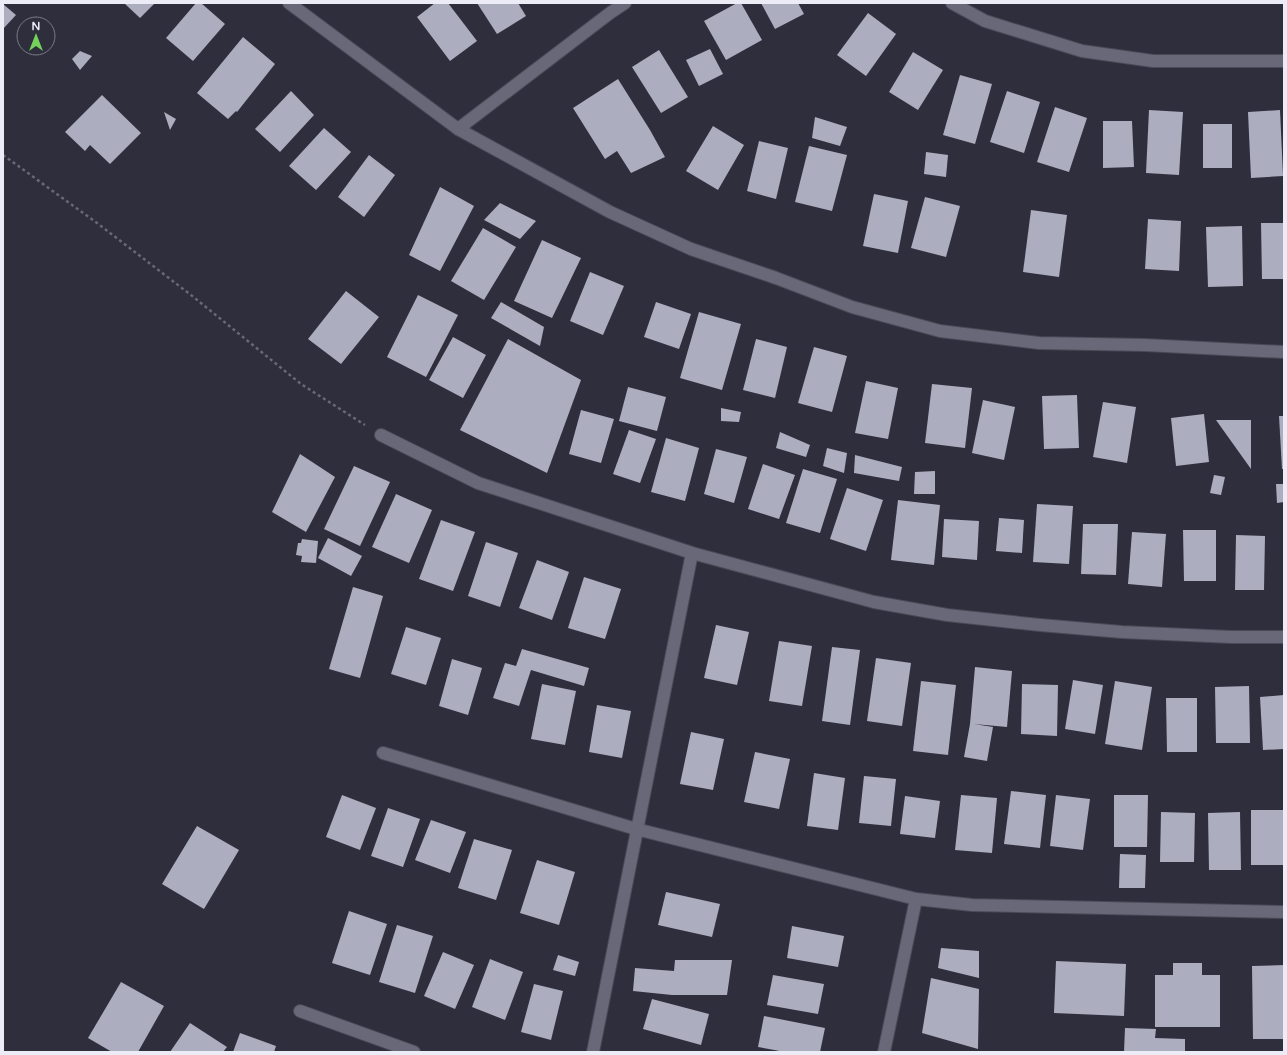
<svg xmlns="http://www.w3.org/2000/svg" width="1287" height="1055" font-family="'Varela Round',sans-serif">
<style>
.building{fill:#adadc0}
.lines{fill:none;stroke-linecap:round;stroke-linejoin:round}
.minor-casing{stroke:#4a4956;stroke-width:14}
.path{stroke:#686976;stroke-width:2.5;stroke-dasharray:3 3;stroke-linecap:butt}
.minor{stroke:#686879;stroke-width:12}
</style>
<rect width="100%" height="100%" fill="#2e2e3d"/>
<g class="building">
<path d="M 124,3 L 155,3 L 140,18 Z"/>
<path d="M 196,3 L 201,3 L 225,24 L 193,61 L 166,38 Z"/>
<path d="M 435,3 L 448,3 L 477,41 L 450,61 L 417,17 Z"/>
<path d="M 477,3 L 518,3 L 526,16 L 497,34 Z"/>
<path d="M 737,3 L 741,3 L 762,40 L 726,60 L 704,21 Z"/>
<path d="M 761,3 L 798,3 L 804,14 L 775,29 Z"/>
<path d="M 3,4 L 16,15 L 3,29 Z"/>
<path d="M 868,13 L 896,34 L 866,76 L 837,55 Z"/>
<path d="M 243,37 L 275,64 L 237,112 L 236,111 L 228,119 L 197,93 Z"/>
<path d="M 710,49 L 723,74 L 699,86 L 686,60 Z"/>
<path d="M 659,50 L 688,97 L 661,113 L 632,67 Z"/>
<path d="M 80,51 L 92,56 L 80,70 L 72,59 Z"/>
<path d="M 913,52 L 943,70 L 918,110 L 889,92 Z"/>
<path d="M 960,75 L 992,84 L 975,144 L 943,135 Z"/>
<path d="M 618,79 L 650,130 L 665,157 L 631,173 L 617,151 L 605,159 L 573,108 Z"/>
<path d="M 291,91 L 314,115 L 280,152 L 255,129 Z"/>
<path d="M 1007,91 L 1040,102 L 1024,153 L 990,142 Z"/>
<path d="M 102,95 L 141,133 L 110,164 L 90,145 L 85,151 L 65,132 Z"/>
<path d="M 1055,107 L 1087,118 L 1069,172 L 1037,162 Z"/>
<path d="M 1149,110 L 1183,112 L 1179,175 L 1146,173 Z"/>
<path d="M 1280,110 L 1283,176 L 1251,178 L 1248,112 Z"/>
<path d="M 164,112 L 176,119 L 170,130 Z"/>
<path d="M 815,117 L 847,127 L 840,146 L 812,138 Z"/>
<path d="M 1103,121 L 1132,121 L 1134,167 L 1103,168 Z"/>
<rect x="1203" y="124" width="29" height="44"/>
<path d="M 713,126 L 744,145 L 718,190 L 686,171 Z"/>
<path d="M 324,128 L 351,152 L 316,190 L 289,166 Z"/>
<path d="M 759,141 L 788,148 L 776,199 L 747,191 Z"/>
<path d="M 809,146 L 847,155 L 832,211 L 795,202 Z"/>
<path d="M 926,152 L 948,155 L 946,177 L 924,174 Z"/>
<path d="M 369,155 L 395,175 L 364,217 L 338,197 Z"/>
<path d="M 440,187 L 474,206 L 440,271 L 409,255 Z"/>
<path d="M 874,194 L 908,201 L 898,253 L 863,246 Z"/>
<path d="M 925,197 L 960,206 L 946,257 L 911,248 Z"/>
<path d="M 500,203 L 536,221 L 520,239 L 484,220 Z"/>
<path d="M 1031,210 L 1067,215 L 1059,277 L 1023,272 Z"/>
<path d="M 1148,219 L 1181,221 L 1179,271 L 1145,269 Z"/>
<path d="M 1261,223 L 1284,223 L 1284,279 L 1262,279 Z"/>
<path d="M 1242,226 L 1243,286 L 1208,287 L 1206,227 Z"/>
<path d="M 483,228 L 516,247 L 484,300 L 451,281 Z"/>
<path d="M 542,240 L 581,258 L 552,318 L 514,301 Z"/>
<path d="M 590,272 L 624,286 L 603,335 L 570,321 Z"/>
<path d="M 346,291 L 379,317 L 341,364 L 308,339 Z"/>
<path d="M 418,295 L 458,315 L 426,377 L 387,357 Z"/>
<path d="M 501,302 L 544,327 L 540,346 L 491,318 Z"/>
<path d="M 656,302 L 691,314 L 679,349 L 644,337 Z"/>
<path d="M 699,312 L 741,324 L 722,390 L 680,378 Z"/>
<path d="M 453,337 L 486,355 L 463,398 L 429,380 Z"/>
<path d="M 508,339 L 581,380 L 547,473 L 460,430 Z"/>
<path d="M 756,339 L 787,347 L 775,398 L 743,390 Z"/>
<path d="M 814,347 L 847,356 L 832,412 L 798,403 Z"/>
<path d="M 866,381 L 898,388 L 888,439 L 855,433 Z"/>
<path d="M 932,384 L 972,388 L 965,448 L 925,443 Z"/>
<path d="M 628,387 L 666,397 L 657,431 L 619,421 Z"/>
<path d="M 1077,395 L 1079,448 L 1044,449 L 1042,396 Z"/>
<path d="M 983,400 L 1015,407 L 1004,460 L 972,453 Z"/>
<path d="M 1103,402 L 1136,407 L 1127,463 L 1093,457 Z"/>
<path d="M 721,408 L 741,412 L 739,422 L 721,421 Z"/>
<path d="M 581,410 L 614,419 L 601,463 L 569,454 Z"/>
<path d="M 1204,414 L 1209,462 L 1176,466 L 1171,418 Z"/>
<path d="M 1279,416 L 1284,416 L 1284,469 L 1282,469 Z"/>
<path d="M 1216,420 L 1251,420 L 1251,469 Z"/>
<path d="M 629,430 L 656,439 L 640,483 L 613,474 Z"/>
<path d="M 780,432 L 810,445 L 806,457 L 776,448 Z"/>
<path d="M 666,438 L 699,448 L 685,501 L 651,492 Z"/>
<path d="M 827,448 L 847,453 L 844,473 L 823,466 Z"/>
<path d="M 716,449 L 747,457 L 734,503 L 704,494 Z"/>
<path d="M 300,454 L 335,477 L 306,532 L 272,512 Z"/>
<path d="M 855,455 L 902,467 L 899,481 L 854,473 Z"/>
<path d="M 763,464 L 795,475 L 779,519 L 748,509 Z"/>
<path d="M 354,466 L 390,482 L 360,546 L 324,529 Z"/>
<path d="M 803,469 L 837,479 L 820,533 L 786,523 Z"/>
<path d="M 935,471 L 935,494 L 914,494 L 915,472 Z"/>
<path d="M 1214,475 L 1225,477 L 1221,495 L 1210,493 Z"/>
<path d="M 1276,484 L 1284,484 L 1284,502 L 1277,503 Z"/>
<path d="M 847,488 L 883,500 L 866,551 L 830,539 Z"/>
<path d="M 396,494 L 432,510 L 409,563 L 372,547 Z"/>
<path d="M 898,500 L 940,505 L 934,565 L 891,560 Z"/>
<path d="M 1037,504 L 1073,506 L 1069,564 L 1033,562 Z"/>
<path d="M 999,518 L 1024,520 L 1022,553 L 996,551 Z"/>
<path d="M 944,519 L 979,521 L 977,560 L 942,557 Z"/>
<path d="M 441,520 L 475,532 L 453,591 L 419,579 Z"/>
<path d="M 1083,524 L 1118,524 L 1116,575 L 1081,574 Z"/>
<path d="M 1183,530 L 1216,530 L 1216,581 L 1184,581 Z"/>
<path d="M 1132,532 L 1166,534 L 1162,587 L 1128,584 Z"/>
<path d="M 1236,535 L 1265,536 L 1264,590 L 1235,590 Z"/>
<path d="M 328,538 L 362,556 L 351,576 L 318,558 Z"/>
<path d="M 302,539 L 318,541 L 316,563 L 301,562 L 302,556 L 296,555 L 298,543 L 301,543 Z"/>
<path d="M 486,542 L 518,553 L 500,607 L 468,596 Z"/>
<path d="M 537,560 L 569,572 L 552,620 L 519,608 Z"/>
<path d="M 584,577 L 621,589 L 605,639 L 568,628 Z"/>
<path d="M 353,587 L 383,596 L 360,678 L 329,669 Z"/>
<path d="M 716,625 L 749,632 L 737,685 L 704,678 Z"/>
<path d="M 406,627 L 441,638 L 426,685 L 391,674 Z"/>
<path d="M 779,641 L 812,646 L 802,706 L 769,701 Z"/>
<path d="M 832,647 L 860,650 L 850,725 L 822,721 Z"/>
<path d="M 522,649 L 589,668 L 584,686 L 531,670 L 519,706 L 493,698 L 505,663 L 516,666 Z"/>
<path d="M 876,658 L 911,663 L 902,726 L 867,721 Z"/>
<path d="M 452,659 L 482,668 L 468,715 L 439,706 Z"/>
<path d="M 975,667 L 1012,671 L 1007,727 L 974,724 L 993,727 L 987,761 L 964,757 L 970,724 Z"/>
<path d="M 1073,680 L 1103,685 L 1095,734 L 1065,729 Z"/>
<path d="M 921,681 L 956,685 L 948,755 L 913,751 Z"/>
<path d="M 1115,681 L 1152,687 L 1142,750 L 1105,744 Z"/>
<path d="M 542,684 L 576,691 L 565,745 L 531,739 Z"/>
<path d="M 1022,684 L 1058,685 L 1057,736 L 1021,734 Z"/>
<path d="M 1249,686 L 1250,743 L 1216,743 L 1215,687 Z"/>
<path d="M 1284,695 L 1284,749 L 1263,750 L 1260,697 Z"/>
<path d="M 1166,698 L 1197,698 L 1197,752 L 1167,752 Z"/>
<path d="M 597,705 L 631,711 L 622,758 L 589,752 Z"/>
<path d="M 691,732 L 724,739 L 713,790 L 680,784 Z"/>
<path d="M 755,752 L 790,759 L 779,809 L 744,802 Z"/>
<path d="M 814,773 L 845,778 L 838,830 L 807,826 Z"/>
<path d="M 864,776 L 896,779 L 891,826 L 859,823 Z"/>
<path d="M 1011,791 L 1046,795 L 1040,848 L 1004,844 Z"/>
<path d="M 342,795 L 376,808 L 360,850 L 326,837 Z"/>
<path d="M 961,795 L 997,798 L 992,853 L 955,850 Z"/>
<path d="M 1056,795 L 1090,799 L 1083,850 L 1050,846 Z"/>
<path d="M 1114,795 L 1148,795 L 1147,847 L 1114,847 Z"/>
<path d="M 905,796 L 940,801 L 935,838 L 900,834 Z"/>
<path d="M 388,808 L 420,819 L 403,867 L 371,856 Z"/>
<rect x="1251" y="810" width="33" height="55"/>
<path d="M 1161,812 L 1195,813 L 1194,862 L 1160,862 Z"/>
<path d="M 1240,812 L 1241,870 L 1209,870 L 1208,813 Z"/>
<path d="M 431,820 L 466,832 L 450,873 L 415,860 Z"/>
<path d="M 197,826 L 239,850 L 204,909 L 162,884 Z"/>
<path d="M 474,839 L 512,850 L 496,900 L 458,888 Z"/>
<path d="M 1120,854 L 1146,855 L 1145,888 L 1119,888 Z"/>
<path d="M 537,860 L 575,872 L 559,925 L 520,913 Z"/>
<path d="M 666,892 L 720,904 L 712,937 L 658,925 Z"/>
<path d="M 349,911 L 387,924 L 370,975 L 332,963 Z"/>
<path d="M 397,925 L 433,936 L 415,993 L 379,982 Z"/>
<path d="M 792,926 L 844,936 L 838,967 L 787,958 Z"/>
<path d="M 941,948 L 979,951 L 979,978 L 938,968 Z"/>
<path d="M 443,952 L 474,965 L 455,1009 L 424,996 Z"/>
<path d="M 558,955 L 579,962 L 575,976 L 553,970 Z"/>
<path d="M 490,959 L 523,972 L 505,1020 L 472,1007 Z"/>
<path d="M 675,960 L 732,960 L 727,995 L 672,995 L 633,991 L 635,968 L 674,971 Z"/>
<path d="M 1056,961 L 1126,964 L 1124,1016 L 1054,1013 Z"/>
<path d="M 1173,963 L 1202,963 L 1202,975 L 1220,975 L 1220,1027 L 1155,1027 L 1155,975 L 1173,975 Z"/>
<path d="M 1284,965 L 1284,1039 L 1253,1039 L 1252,966 Z"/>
<path d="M 773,975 L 824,984 L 818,1014 L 767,1005 Z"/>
<path d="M 931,978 L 979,989 L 978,1049 L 922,1033 Z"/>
<path d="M 121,982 L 164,1006 L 138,1052 L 112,1052 L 88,1038 Z"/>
<path d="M 534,984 L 563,991 L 551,1040 L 521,1032 Z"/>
<path d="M 652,999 L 709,1014 L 701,1045 L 643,1029 Z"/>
<path d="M 764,1016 L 825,1028 L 820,1052 L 785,1052 L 758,1047 Z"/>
<path d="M 190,1023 L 227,1047 L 223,1052 L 170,1052 Z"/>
<path d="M 1125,1028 L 1156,1029 L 1155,1038 L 1185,1039 L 1185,1052 L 1124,1052 Z"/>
<path d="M 240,1033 L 276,1046 L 274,1052 L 233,1052 Z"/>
</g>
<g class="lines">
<g class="minor-casing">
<g id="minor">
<path d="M 289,3 L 458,129 L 610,212 L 691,249 L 776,278 L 852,307 L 940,331 L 1039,343 L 1145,345 L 1284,352"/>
<path d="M 952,3 L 985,21 L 1082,51 L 1153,61 L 1284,61"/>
<path d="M 458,129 L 610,13 L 625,3"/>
<path d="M 381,435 L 478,483 L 692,553 L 874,602 L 947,615 L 1040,625 L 1122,632 L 1231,637 L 1284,637"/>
<path d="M 383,753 L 636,829 L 916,899 L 972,905 L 1284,912"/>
<path d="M 300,1011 L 414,1052"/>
<path d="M 593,1052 L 692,553"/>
<path d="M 884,1052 L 916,899"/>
</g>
</g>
<path class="path" d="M 3,155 L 97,223 L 191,295 L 301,384 L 365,425"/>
<use href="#minor" class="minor"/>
</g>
<rect width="1287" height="1055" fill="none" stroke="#ebecf6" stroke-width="8"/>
<g transform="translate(36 36)"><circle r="19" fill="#2e2e3d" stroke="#7a7a87"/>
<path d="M0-3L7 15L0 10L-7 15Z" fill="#74d25b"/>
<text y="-6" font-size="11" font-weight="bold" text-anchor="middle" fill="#ebecf6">N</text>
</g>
</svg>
